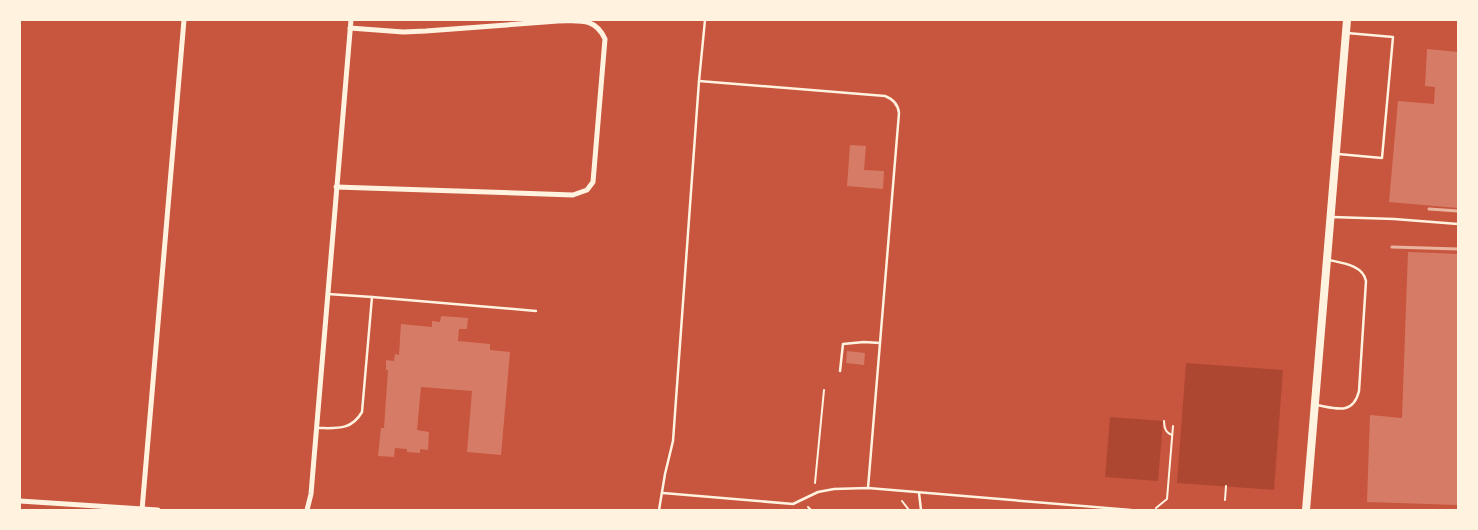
<svg xmlns="http://www.w3.org/2000/svg" width="1478" height="530" font-family="'IBM Plex Sans',sans-serif">
<style>
.green{fill:#ae4732}
.building{fill:#d67c66}
.lines{fill:none;stroke-linecap:round;stroke-linejoin:round}
.path{stroke:#fff3e0;stroke-width:2}
.service{stroke:#fff3e0;stroke-width:2.5}
.minor{stroke:#fff3e0;stroke-width:5}
.secondary{stroke:#fff3e0;stroke-width:8}
.rail{stroke:#e9b49f;stroke-width:3}
</style>
<rect width="100%" height="100%" fill="#c8553d"/>
<g class="green">
<path d="M 1186,363 L 1283,370 L 1274,490 L 1177,483 Z"/>
<path d="M 1110,417 L 1163,421 L 1158,481 L 1105,477 Z"/>
</g>
<g class="building">
<path d="M 1427,49 L 1458,52 L 1458,208 L 1389,202 L 1398,101 L 1434,104 L 1435,87 L 1425,86 Z"/>
<path d="M 850,145 L 866,146 L 864,170 L 884,171 L 883,189 L 847,186 Z"/>
<path d="M 1408,252 L 1458,254 L 1458,505 L 1367,502 L 1370,415 L 1402,418 Z"/>
<path d="M 441,316 L 468,318 L 467,329 L 459,329 L 458,341 L 490,344 L 490,350 L 510,352 L 501,455 L 467,452 L 472,391 L 421,387 L 417,430 L 429,432 L 428,450 L 420,449 L 420,453 L 407,452 L 407,449 L 395,448 L 394,457 L 378,456 L 381,428 L 384,428 L 388,370 L 386,370 L 386,360 L 394,361 L 395,354 L 399,355 L 401,324 L 432,327 L 432,321 L 440,322 Z"/>
<path d="M 847,351 L 865,353 L 864,365 L 846,363 Z"/>
</g>
<g class="lines">
<g class="path">
<path d="M 1164,421 C 1164,427 1165,433 1172,435"/>
<path d="M 815,483 L 824,390"/>
<path d="M 1225,500 L 1226,486"/>
<path d="M 902,501 L 909,510"/>
<path d="M 808,507 L 811,510"/>
<path d="M 1156,508 L 1167,499 L 1173,426"/>
</g>
<g class="service">
<path d="M 699,81 L 885,96 C 893,99 898,104 899,113 L 880,343 L 864,342 L 843,344 L 840,371"/>
<path d="M 1338,154 L 1382,158 L 1393,37 L 1347,33"/>
<path d="M 1332,217 L 1394,219 L 1458,224"/>
<path d="M 372,297 L 536,311"/>
<path d="M 1316,405 C 1335,408 1353,416 1359,391 L 1366,281 C 1363,265 1342,263 1329,260"/>
<path d="M 317,428 C 336,428 351,431 362,412 L 372,297 L 328,294"/>
<path d="M 868,488 L 880,343"/>
<path d="M 663,493 L 793,504 L 818,492 L 834,489 L 868,488 L 1131,510"/>
<path d="M 919,493 L 921,510"/>
<path d="M 659,510 L 665,474 L 673,441 L 699,81 L 705,20"/>
</g>
<g class="minor">
<path d="M 336,187 L 573,195 L 587,190 L 593,182 L 605,39 C 595,17 579,21 558,21 L 426,31 L 403,32 L 350,28"/>
<path d="M 20,501 L 158,510"/>
<path d="M 142,510 L 184,20"/>
<path d="M 307,510 L 311,494 L 351,20"/>
</g>
<path class="secondary" d="M 1306,510 L 1347,20"/>
<g class="rail">
<path d="M 1429,209 L 1458,211"/>
<path d="M 1392,247 L 1458,249"/>
</g>
</g>
<rect width="1478" height="530" fill="none" stroke="#fff3e0" stroke-width="42"/>
</svg>
